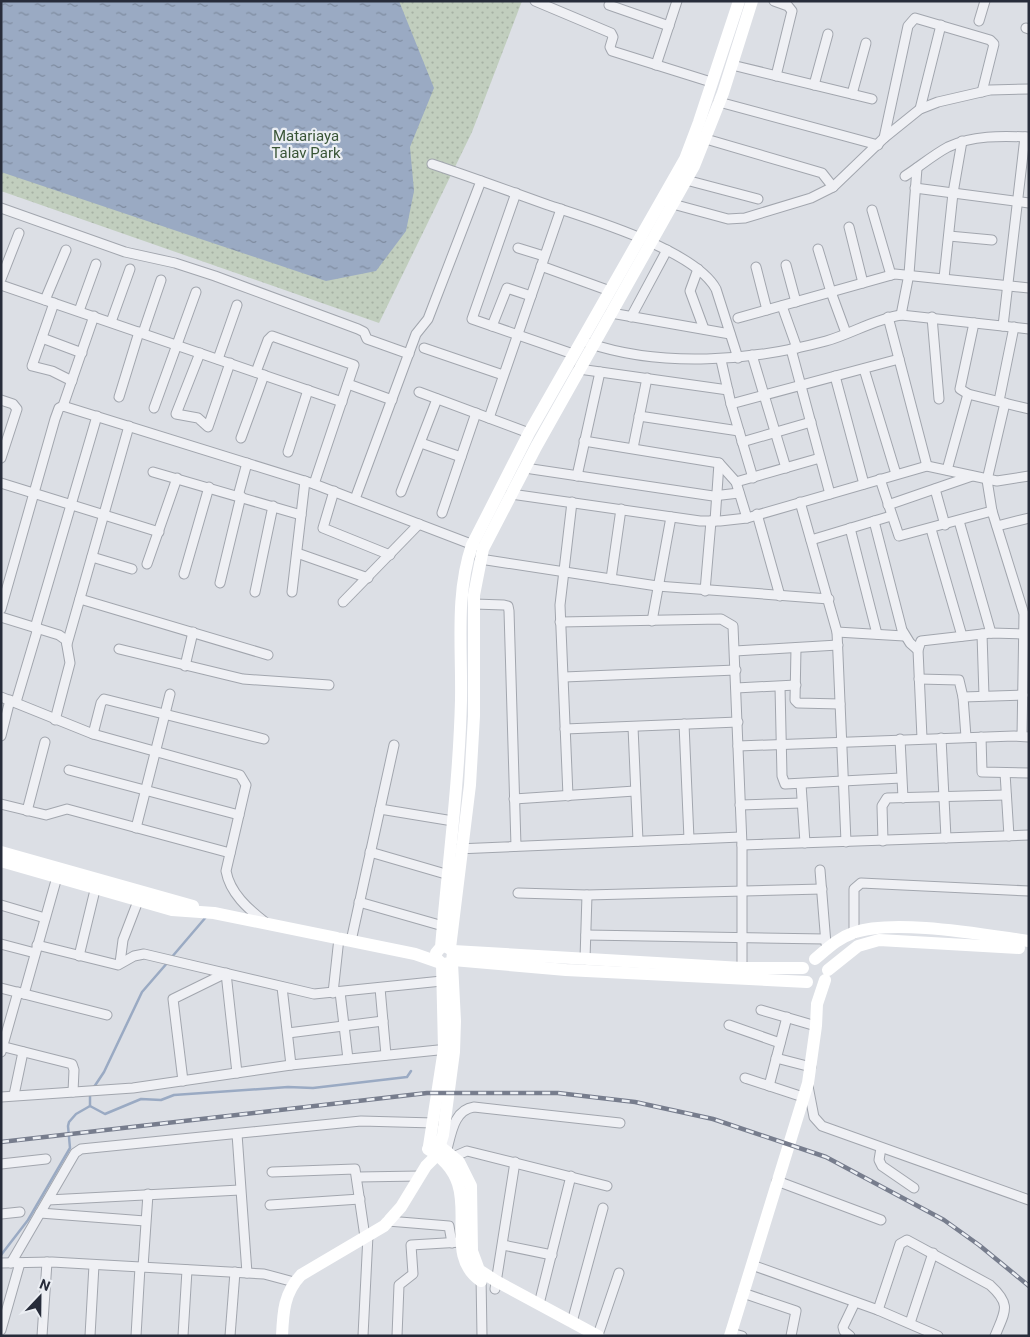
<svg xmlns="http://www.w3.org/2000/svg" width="1030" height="1337" font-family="Roboto,sans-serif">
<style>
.grass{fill:url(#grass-dots)}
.water{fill:url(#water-ripples)}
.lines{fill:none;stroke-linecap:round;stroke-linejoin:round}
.stream{stroke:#9aaac3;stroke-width:2.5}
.street-casing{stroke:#a2a6ae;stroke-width:11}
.street{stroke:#eff0f4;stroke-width:9}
.secondary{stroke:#fff;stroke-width:12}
.rail-casing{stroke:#777d8d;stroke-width:4.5}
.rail{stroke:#ebeef3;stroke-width:2.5;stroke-dasharray:8;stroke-linecap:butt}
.labels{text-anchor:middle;stroke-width:4.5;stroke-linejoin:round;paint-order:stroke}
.park-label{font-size:15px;fill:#395536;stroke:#ebeef3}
</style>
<defs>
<pattern id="grass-dots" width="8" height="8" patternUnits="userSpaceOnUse" patternTransform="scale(1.25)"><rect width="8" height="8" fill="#c1cebe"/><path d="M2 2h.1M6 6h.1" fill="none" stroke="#a6b1a4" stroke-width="1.8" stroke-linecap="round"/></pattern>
<pattern id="water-ripples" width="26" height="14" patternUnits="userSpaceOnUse" patternTransform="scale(1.25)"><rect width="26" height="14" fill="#9aaac3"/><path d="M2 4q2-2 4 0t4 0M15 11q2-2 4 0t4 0" fill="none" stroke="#7e8b9f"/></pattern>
</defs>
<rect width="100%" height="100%" fill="#dcdfe5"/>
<path class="grass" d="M 1,1 L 522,1 L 472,132 L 379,323 L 1,191 Z"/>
<path class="water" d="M 1,1 L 399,1 L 434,88 L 410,147 L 414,191 L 406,231 L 376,271 L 326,281 L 1,172 Z"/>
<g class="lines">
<g class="stream">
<path d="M 171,958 L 206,917"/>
<path d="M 94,1087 L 104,1072 L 142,992 L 168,962"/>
<path d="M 90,1094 L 90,1106"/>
<path d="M 1,1255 L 28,1220 L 70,1148 L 68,1126 L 69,1122 L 76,1114 L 90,1106 L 105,1114 L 141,1099 L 161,1100 L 174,1095 L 288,1087 L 313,1088 L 407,1077 L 411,1071"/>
</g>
<g class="street-casing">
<g id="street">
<path d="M 535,1 L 611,33 L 613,37 L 610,47 L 612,51 L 711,82"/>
<path d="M 774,1 L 788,6 L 792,11 L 776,76"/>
<path d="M 609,5 L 669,26"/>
<path d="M 979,21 L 985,1"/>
<path d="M 1026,28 L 1029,29"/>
<path d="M 656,65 L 677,1"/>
<path d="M 732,65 L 872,99"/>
<path d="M 814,85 L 828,34"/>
<path d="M 852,94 L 866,43"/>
<path d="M 719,102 L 878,145"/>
<path d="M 920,109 L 941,25"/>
<path d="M 699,137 L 822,173 L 833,187"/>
<path d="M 884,138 L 908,26 L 915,18 L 990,40 L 994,44 L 982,92"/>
<path d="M 432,164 C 471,177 509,191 548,205 C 590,219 695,250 716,289 L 738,358"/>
<path d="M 905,176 C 919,167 933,155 948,147 C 972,135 1002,136 1029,137"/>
<path d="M 686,180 L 758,199"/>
<path d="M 915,188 L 1029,203"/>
<path d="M 516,193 L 472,319 L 573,354"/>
<path d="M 669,203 L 728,219 L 745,218 L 811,198 L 833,187 L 884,138 L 920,109 L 938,102 L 990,90 L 1029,89"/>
<path d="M 1,208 L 125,252 L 175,263 L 215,276 L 358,329 L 364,332 L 367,339 L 409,354"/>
<path d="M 872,210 L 891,275"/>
<path d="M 849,227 L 863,283"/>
<path d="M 949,236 L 992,240"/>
<path d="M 518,248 L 544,256"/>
<path d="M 818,249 L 831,292 L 846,333"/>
<path d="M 786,265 L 796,302"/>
<path d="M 541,266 L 610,291"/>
<path d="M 756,267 L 767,310"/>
<path d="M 698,269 L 690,291 L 704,329"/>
<path d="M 944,278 L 953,193 L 962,141"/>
<path d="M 1,279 L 19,233"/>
<path d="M 1,285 L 342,402"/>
<path d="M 45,300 L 66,250"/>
<path d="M 54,303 L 32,366 L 52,371 L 72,381"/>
<path d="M 782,306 L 797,348"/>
<path d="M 79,311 L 96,264"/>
<path d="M 611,313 L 730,334"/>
<path d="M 901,315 L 909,274 L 917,168"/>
<path d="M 631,317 L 667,250"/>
<path d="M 888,317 L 927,466"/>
<path d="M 932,317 L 939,399"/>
<path d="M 738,318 L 895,274 L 1029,288"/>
<path d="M 111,322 L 130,269"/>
<path d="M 974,323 L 960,389 L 968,394 L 1029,409"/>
<path d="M 492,326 L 507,288 L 531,296"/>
<path d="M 1003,326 L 1025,137"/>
<path d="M 143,333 L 161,280"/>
<path d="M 42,338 L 82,353"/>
<path d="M 588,343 C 662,368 752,361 826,341 C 851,334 875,319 901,315 L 1029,329"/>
<path d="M 424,348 L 503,375"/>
<path d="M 791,349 L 830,494"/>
<path d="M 200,353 L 176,414 L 198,418 L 208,427 L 230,363"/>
<path d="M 752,355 L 786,468"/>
<path d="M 218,359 L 237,305"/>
<path d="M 721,360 L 731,404 L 753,478"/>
<path d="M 579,369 L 728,390"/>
<path d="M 864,369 L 896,474"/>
<path d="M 256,372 L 268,340 L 272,336 L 354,365 L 314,484"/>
<path d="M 835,376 L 864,484"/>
<path d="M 348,384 L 392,400"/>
<path d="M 419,392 L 529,433"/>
<path d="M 119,397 L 139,332"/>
<path d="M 1,400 L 13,404 L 17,409 L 1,458"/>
<path d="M 999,401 L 1014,327"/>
<path d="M 1005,403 L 987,480 L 992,511 L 1024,614 L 1022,736"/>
<path d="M 731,404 L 899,359"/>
<path d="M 63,406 L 94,316"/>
<path d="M 154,408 L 196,292"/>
<path d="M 639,416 L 739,431"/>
<path d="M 489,418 L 561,209"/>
<path d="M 241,438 L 264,375"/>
<path d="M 584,441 L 719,463 L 736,482 L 747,518"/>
<path d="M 742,442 L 811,422"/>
<path d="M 421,443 L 461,457"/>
<path d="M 633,448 L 647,378"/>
<path d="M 288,452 L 308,390"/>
<path d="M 525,468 L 713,496 L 739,493"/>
<path d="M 947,470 L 968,394"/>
<path d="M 153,472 L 301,515"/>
<path d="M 577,476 L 600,372"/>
<path d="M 880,479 L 899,536 L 992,511"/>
<path d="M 736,482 L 820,458"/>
<path d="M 1,483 L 159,532"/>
<path d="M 935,489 L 945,525"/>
<path d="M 334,491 L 323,528 L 390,555"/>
<path d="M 401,492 L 437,399"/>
<path d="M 511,494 L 700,521 L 720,521 L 747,518 L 927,466 L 997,481 L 1029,476"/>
<path d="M 238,496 L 247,463"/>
<path d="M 355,499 L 416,334 L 428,319 L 481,181"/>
<path d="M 800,502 L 837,632 L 846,842"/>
<path d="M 888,505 L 972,476"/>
<path d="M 442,513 L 476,413"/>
<path d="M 757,514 L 780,596"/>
<path d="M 715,521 L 719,463"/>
<path d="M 874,521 L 902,630 L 910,643 L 918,650"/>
<path d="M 959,521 L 991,633"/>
<path d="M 997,526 L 1029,518"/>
<path d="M 850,528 L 877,634"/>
<path d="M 931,529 L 962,636"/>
<path d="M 811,540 L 891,516"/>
<path d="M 297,553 L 368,578"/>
<path d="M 92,557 L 132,569"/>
<path d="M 480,559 L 657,586 L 829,599"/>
<path d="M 147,564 L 177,478"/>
<path d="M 184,574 L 209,487"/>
<path d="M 611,579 L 621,509"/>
<path d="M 220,583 L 241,496"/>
<path d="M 705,591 L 711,521"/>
<path d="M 255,592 L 273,506"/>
<path d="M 292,592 L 305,481"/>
<path d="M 80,599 L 268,655"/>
<path d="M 343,602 L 419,524"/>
<path d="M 474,604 L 504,605 L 508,606 L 509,611 L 516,846"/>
<path d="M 1,609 L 55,419 L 59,408 L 63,406 L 314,484 L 476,546"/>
<path d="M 1,617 L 59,635 L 66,640 L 70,663 L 55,720"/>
<path d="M 652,621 L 671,517"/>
<path d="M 560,622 L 721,619 L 733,626 L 742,845 L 742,968"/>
<path d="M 35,628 L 97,416"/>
<path d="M 837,632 L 904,636"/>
<path d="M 982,634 L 984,696"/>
<path d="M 67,644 L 129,426"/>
<path d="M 796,648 L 795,700 L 798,703 L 840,704"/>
<path d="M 119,649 L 243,679 L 329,685"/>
<path d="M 735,651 L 838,645"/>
<path d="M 185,666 L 193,632"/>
<path d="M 564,677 L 736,670"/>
<path d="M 919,679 L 959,680 L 963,697 L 966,737"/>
<path d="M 780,687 L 782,776 L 785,784 L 901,778"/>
<path d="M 736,688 L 796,685"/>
<path d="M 1,697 L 93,734 L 240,775 L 246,785 L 245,789 L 226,871 C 230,893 248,909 265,922"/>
<path d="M 963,697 L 1023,695"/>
<path d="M 16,702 L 38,628"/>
<path d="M 684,724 L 689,839"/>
<path d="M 633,727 L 638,841"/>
<path d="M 565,729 L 738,722"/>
<path d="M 93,734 L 101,703 L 104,699 L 264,739"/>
<path d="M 1,736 L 10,700"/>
<path d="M 981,737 L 982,772 L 1029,773"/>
<path d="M 922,738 L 918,650 L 921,641 L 991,633 L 1024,634"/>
<path d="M 941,738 L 946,838"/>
<path d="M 900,739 L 903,798"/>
<path d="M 738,746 L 1014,736 L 1029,737"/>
<path d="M 69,770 L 239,815"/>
<path d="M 1005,773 L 1009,836"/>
<path d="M 801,784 L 805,843"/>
<path d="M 568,796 L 560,605 L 572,502"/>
<path d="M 514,799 L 635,791"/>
<path d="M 1,804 L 46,815 L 67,809 L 230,853"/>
<path d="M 740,805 L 802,803"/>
<path d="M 380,809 L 453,821"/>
<path d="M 27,811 L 45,742"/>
<path d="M 136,828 L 170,694"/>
<path d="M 883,841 L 882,806 L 887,798 L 1006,795"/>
<path d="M 742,845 L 1029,835"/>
<path d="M 457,849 L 741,837"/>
<path d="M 370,852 L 449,875"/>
<path d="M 820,870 L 826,944"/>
<path d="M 518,893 L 587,895 L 822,889"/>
<path d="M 359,902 L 443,926"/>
<path d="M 1,905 L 45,918"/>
<path d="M 854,933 L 854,889 L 861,883 L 1029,891"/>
<path d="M 586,935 L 825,939"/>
<path d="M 351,941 L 394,745"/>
<path d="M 1,944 L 35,953"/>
<path d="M 37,945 L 118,965 L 134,956 L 144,954 L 314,994 L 442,981"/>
<path d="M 79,956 L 95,890"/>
<path d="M 585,959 L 587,895"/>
<path d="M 120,963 L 123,940 L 138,901"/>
<path d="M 282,987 L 291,1065"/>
<path d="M 1,988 L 107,1015"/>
<path d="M 380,988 L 386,1055"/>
<path d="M 340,992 L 348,1059"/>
<path d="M 333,993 L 339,938"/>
<path d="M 24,994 L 57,877"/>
<path d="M 761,1010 L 816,1026"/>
<path d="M 729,1025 L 780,1043"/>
<path d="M 288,1033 L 383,1021"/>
<path d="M 1,1046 L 72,1064 L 74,1070 L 73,1092"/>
<path d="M 1,1052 L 18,992"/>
<path d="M 776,1058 L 811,1067"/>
<path d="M 745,1078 L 803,1097"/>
<path d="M 183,1081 L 173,999 L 226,973 L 237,1073"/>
<path d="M 769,1086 L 787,1017"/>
<path d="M 808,1086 L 814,1117 L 822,1126 L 1029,1200"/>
<path d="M 14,1095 L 23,1052"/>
<path d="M 1,1097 L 133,1088 L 291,1065 L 448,1049"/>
<path d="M 237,1134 L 247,1273"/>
<path d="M 881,1148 L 879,1160 L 882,1166 L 914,1188"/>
<path d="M 445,1156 C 451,1138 452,1110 474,1107 L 620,1123"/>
<path d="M 453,1157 L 467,1151 L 607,1186"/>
<path d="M 1,1164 L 46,1159"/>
<path d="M 272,1172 L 355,1169 L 365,1237"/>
<path d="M 358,1177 L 420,1176"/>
<path d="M 777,1181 L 881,1220"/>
<path d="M 48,1200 L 240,1190"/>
<path d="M 270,1205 L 360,1199"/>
<path d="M 40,1213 L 145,1221"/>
<path d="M 1,1214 L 20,1212"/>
<path d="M 388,1221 L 449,1226 L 452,1243"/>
<path d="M 503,1245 L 552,1255"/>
<path d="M 1,1263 L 52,1262 L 264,1274 L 294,1282"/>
<path d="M 11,1263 L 75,1153 L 81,1149 L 361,1121 L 434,1123"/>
<path d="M 752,1265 L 878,1310 L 938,1336"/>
<path d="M 143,1267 L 148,1194"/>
<path d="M 481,1276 L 482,1336"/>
<path d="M 495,1289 L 515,1162"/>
<path d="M 743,1293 L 796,1311 L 791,1336"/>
<path d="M 539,1304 L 571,1176"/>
<path d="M 878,1310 L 900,1244 L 907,1240 L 990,1285 C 1012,1305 1005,1311 995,1336"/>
<path d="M 572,1322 L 603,1208"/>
<path d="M 910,1323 L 933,1253"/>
<path d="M 1,1330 L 20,1263"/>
<path d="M 731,1333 L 742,1336"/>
<path d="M 598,1335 L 619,1273"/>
<path d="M 42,1336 L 47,1262"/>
<path d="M 90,1336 L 94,1265"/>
<path d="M 136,1336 L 140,1267"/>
<path d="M 183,1336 L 187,1270"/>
<path d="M 230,1336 L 235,1272"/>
<path d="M 363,1336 L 368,1235"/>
<path d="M 397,1336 L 399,1285 L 413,1274 L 411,1245 L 462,1242"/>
<path d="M 850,1336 L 844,1331 L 843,1327 L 855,1302"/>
</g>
</g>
<use href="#street" class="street"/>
<g class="secondary">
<path d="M 1,852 L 193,906"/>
<path d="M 1,861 L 172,910 L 214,913 L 415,954 L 438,962"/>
<path d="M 441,947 L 446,946 L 453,951 L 452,963 L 442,964 L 436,958 L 436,953 L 441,947 C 448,864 459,782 461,700 C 462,647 455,595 472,545 L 529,433 L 685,159 L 699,122 L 739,1"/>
<path d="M 450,948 L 470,785 L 474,716 L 474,595 L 483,549 L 536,447 L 694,166 L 723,93 L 752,1"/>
<path d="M 453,951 L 742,968 L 803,968"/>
<path d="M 815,959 C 827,949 838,938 853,933 C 893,918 985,935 1029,941"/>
<path d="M 453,960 L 566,970 L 807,982"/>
<path d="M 828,970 L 858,946 L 879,940 L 1019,948"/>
<path d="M 431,1139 L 459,1162 L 471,1186 L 472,1251 L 479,1270 L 496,1281 L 598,1336"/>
<path d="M 429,1146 L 444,1049 L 442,964"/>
<path d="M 428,1149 C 492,1186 436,1250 481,1281"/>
<path d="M 282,1336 C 283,1312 284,1293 301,1275 L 384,1226 L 401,1207 L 426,1166 L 437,1155 L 443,1135 L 454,1052 L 455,1021 L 452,963"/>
<path d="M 730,1336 L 808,1083 L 816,1026 L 817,1004 L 825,980"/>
</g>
<g class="rail-casing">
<path id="rail" d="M 1,1142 L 427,1093 L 558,1093 L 635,1102 L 713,1119 L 826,1157 L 944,1220 L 979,1245 L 1029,1286"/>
</g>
<use href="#rail" class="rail"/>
</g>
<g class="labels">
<g class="park-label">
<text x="306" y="141">Matariaya<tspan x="306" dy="17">Talav Park</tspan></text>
</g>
</g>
<rect width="1030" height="1337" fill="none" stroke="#272c3a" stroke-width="5"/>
<g transform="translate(40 1297) rotate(22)" stroke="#ebeef3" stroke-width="4" paint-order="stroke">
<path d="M0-4L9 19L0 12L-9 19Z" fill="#272c3a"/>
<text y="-8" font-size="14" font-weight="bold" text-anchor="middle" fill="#272c3a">N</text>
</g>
</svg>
